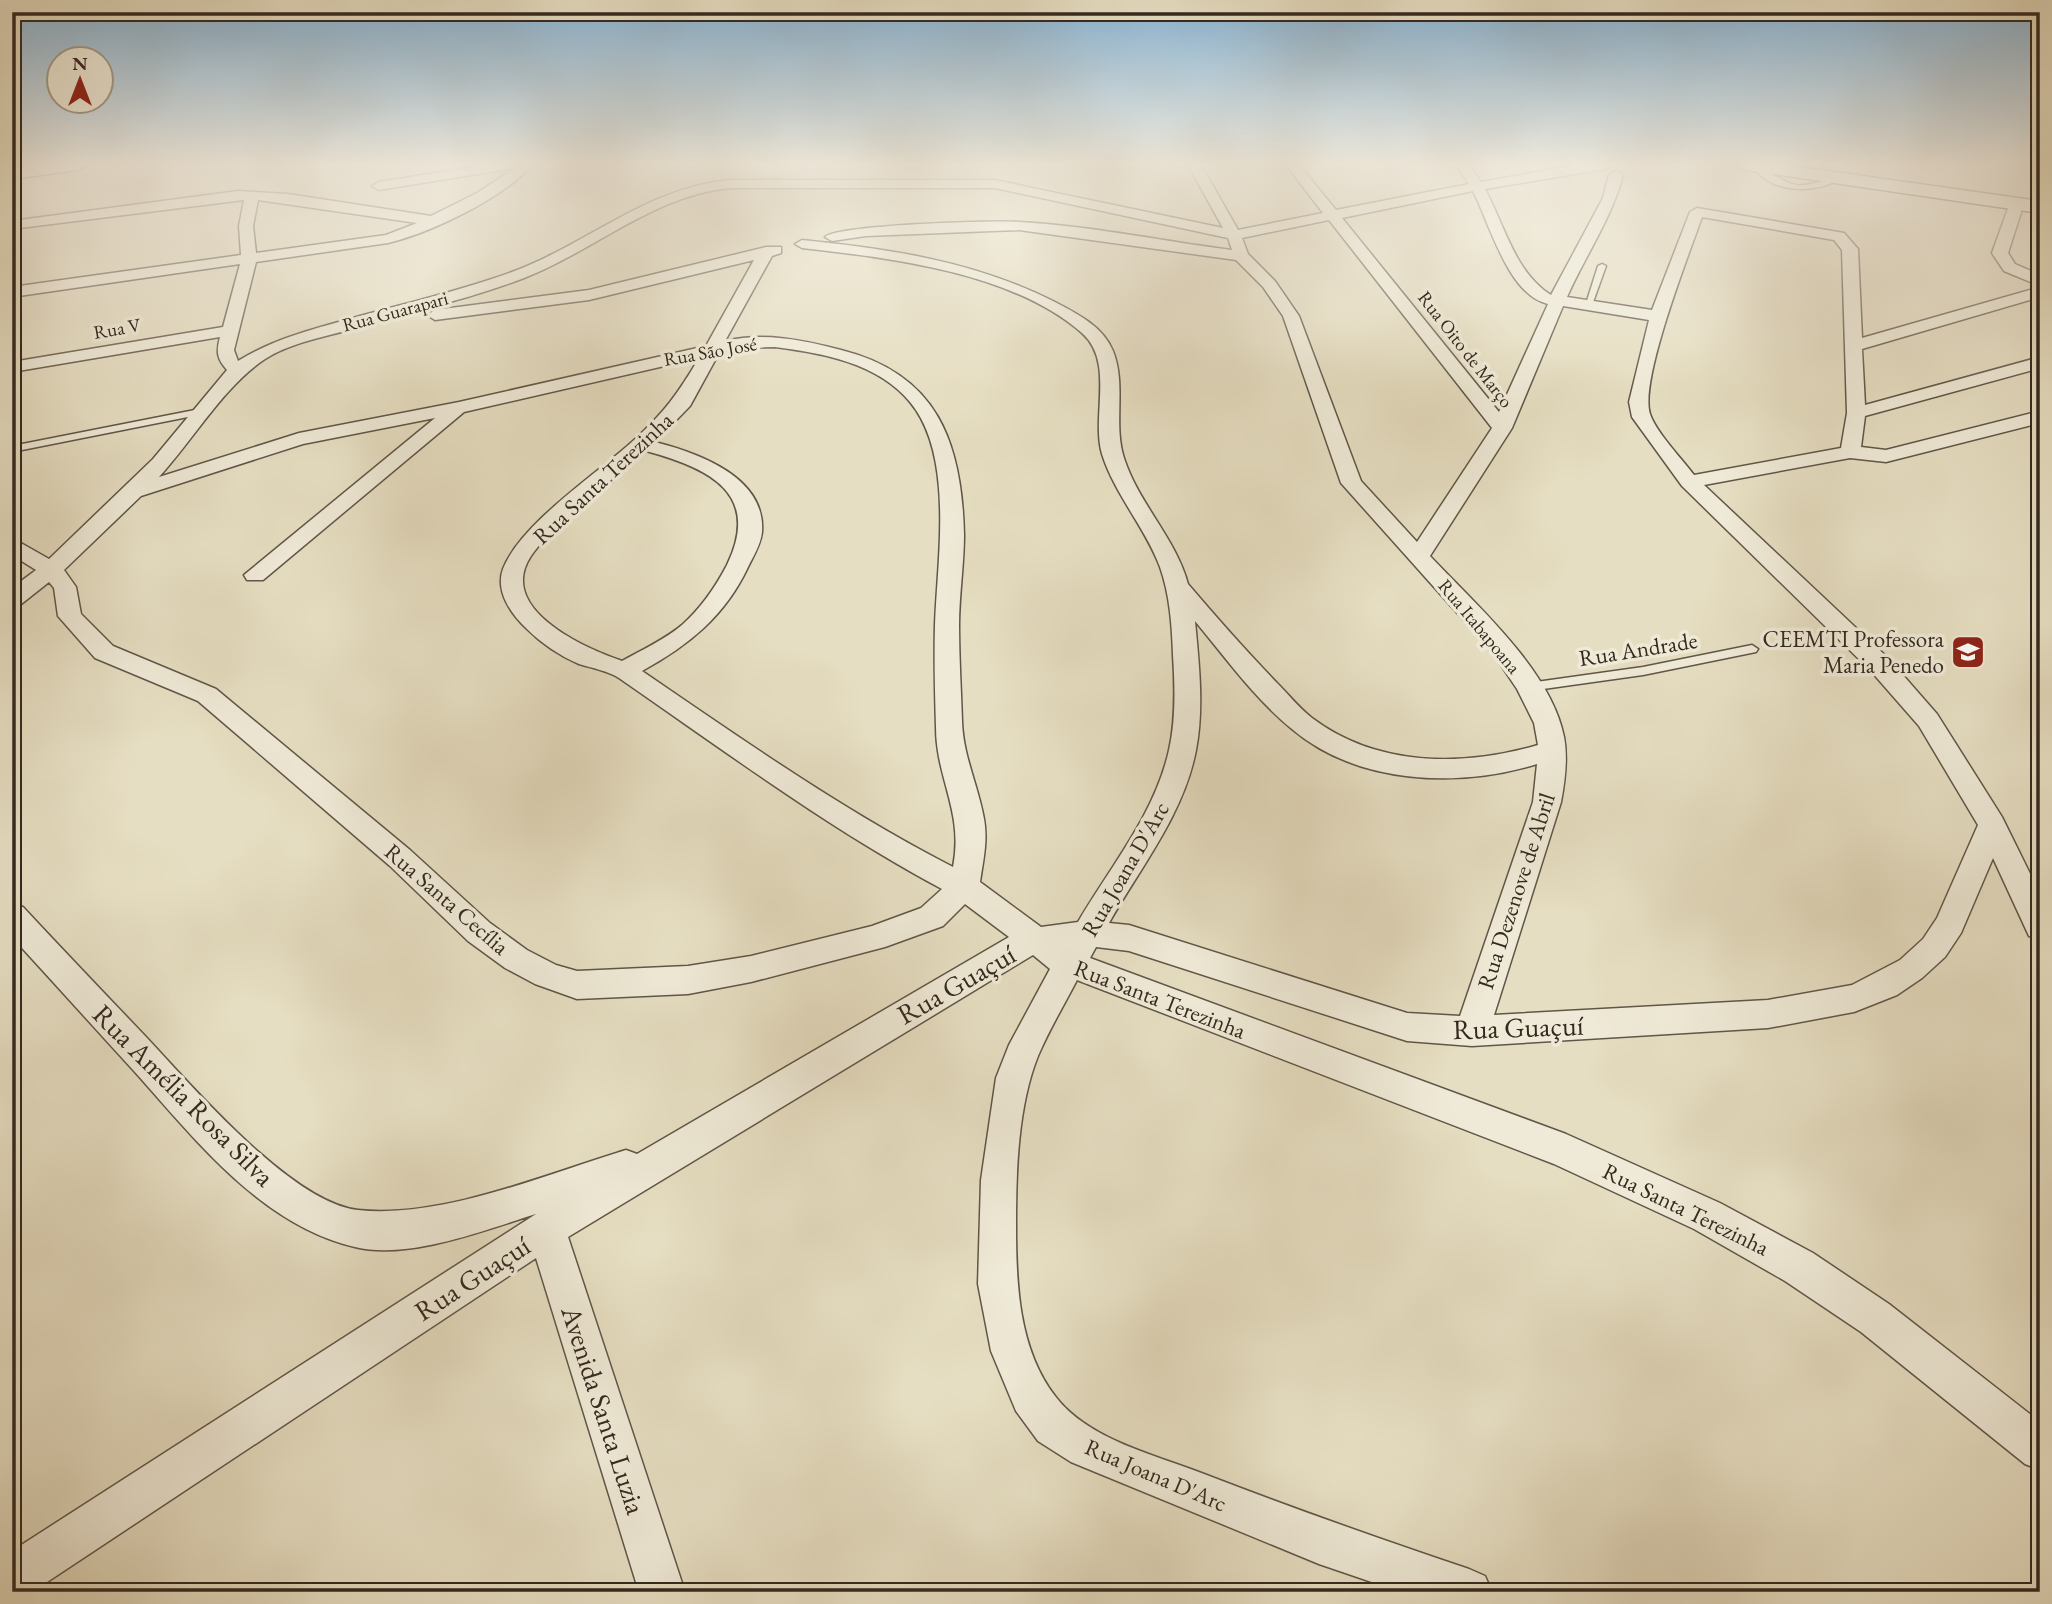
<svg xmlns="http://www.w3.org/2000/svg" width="2052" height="1604" font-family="'EB Garamond',serif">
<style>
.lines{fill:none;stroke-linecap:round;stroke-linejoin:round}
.service-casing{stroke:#605648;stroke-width:3}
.minor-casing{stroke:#605648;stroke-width:3}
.secondary-casing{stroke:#34291f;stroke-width:3}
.service{fill:#efead7;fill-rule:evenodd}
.minor{fill:#efead7;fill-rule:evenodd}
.secondary{fill:#efead7;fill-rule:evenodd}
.labels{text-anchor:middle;stroke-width:7;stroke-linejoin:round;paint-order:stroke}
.far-street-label{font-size:19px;fill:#34291f;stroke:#efead7}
.street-label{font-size:23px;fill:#34291f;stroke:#efead7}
.poi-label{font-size:23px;fill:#34291f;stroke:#efead7;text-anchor:end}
.near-street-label{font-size:28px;fill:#34291f;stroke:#efead7}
</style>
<rect width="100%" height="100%" fill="#e6dec2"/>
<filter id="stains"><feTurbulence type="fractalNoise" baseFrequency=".00286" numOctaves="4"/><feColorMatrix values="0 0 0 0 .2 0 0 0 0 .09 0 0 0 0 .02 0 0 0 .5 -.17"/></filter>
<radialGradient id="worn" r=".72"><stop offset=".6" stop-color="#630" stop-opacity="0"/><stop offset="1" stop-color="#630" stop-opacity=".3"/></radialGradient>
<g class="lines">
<g class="service-casing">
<g id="service">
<path d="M 1755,166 C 1767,167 1779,182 1796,185 C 1812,187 1834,176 1840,178 C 1819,195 1765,193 1755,166 Z"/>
<path d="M 1602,264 L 1606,266 L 1592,305 L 1585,307 L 1598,266 Z"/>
<path d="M 205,408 L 208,409 L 208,413 L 12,452 L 12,446 Z"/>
<path d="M 1752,645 L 1758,649 L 1756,652 L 1643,675 L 1529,691 L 1523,687 L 1529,683 L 1643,667 Z"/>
</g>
</g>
<g class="minor-casing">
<g id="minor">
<path d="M 485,165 L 532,165 C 504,198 430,233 388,243 L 256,262 L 234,350 L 238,361 C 270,341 306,331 342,321 C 398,305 457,292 512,272 C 588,244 649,186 732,180 L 995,180 L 1223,228 L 1188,165 L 1201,165 L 1238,230 L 1323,213 L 1286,165 L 1299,165 L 1336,210 L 1469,184 L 1456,165 L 1469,165 L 1481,182 L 1577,165 L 1611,165 L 1605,169 L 1485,189 C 1504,224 1515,273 1551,295 L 1603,198 L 1609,175 L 1616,171 L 1623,175 C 1612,218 1585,256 1567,297 L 1652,310 L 1690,212 L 1697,208 L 1844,233 L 1858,249 L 1862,338 L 2040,287 L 2040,297 L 1862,349 L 1865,405 L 2040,357 L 2040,368 L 1865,416 L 1861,447 L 1886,450 L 2040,411 L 2040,423 L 1886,462 L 1850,458 L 1704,485 L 1888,658 L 1937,714 L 2002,817 L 2040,894 L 2040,939 L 2029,936 L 1993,858 L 1961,933 L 1945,957 L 1922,978 L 1897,995 L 1854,1012 L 1768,1028 L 1472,1046 L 1407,1041 L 1129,951 L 1096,947 L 1090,958 L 1566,1134 L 1720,1203 L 1813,1253 L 1889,1304 L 2040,1422 L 2040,1470 L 2025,1464 L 1861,1332 L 1785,1281 L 1694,1229 L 1554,1164 L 1077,980 C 1064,1005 1049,1030 1038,1056 C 1018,1106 1016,1170 1016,1224 C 1016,1282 1018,1348 1055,1396 C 1088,1440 1156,1455 1204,1474 C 1292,1508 1380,1539 1469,1569 L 1485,1576 L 1492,1592 L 1401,1592 L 1319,1564 L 1071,1462 L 1038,1441 L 1016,1411 L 991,1351 L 978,1284 L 981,1180 L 996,1078 L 1009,1045 L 1050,969 L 1033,955 L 568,1237 L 685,1592 L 639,1592 L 536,1258 L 32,1592 L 12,1592 L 12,1551 L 536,1214 C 485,1230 409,1260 355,1247 C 261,1225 195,1139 134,1071 C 93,1026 53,982 12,937 L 12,904 L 23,907 C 64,951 106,995 147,1038 C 193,1087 292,1203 358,1210 C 441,1219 547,1174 626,1150 L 637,1154 L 1009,937 L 965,904 L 943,926 L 885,947 L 751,982 L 688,994 L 577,999 L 535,984 L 505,968 L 468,941 L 390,866 L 198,701 L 95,658 L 58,616 L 54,588 L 49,582 L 20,605 L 12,607 L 12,588 L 36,570 L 12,555 L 12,538 L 49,559 L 153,459 L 227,370 C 217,359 216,352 220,337 L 12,372 L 12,362 L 223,327 L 240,264 L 12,297 L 12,287 L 241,255 L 239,226 L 244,200 L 12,229 L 12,221 L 238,191 L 288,194 L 431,216 L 477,193 L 515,168 L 379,190 L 372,186 L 379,182 ZM 732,188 L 995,188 L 1228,238 L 1232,250 C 1162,241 1090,226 1020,222 C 994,220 837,225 825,237 L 832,241 L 866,236 L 1019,230 L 1236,260 L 1263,287 L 1283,316 L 1341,483 L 1492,652 L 1517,689 L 1534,723 L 1538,745 C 1462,767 1377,767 1312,718 C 1299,708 1289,695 1278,684 C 1246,651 1217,618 1188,584 C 1176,539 1140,505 1125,461 C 1112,426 1127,386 1113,351 C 1103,326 1076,313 1053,301 C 973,261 890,249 802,240 L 795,244 L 802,248 C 891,258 1012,272 1082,333 C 1115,362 1091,416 1102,454 C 1115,495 1145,527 1160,567 C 1170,595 1172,626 1173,655 C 1175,686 1176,720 1169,750 C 1155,814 1110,867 1078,922 L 1041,927 L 980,882 C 983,861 988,841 984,819 C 978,785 963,756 962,721 C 961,689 959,657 959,626 C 959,595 964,565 964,535 C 962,442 937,374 841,350 C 803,340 764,332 725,341 L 772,256 L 781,253 L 781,247 L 766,247 L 589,290 L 435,310 L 427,315 L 435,320 L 589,300 L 754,260 L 706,346 L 459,402 L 299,433 L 159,477 C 193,440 224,386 265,359 C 288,344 319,338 345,331 C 404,313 467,300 524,278 C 594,251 655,194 732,188 ZM 1473,191 C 1490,224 1508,295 1548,304 L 1499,412 L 1342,218 ZM 258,200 L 417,223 L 386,235 L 256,253 L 253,226 ZM 1702,217 L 1834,240 L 1842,250 L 1847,413 L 1841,448 L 1694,475 C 1682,459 1656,432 1650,414 C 1639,381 1689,254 1702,217 ZM 1329,220 L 1492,428 L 1417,542 L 1361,481 L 1299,316 L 1275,281 L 1248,254 L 1242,238 ZM 1563,306 L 1649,320 L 1629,402 L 1632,417 L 1682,486 L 1870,670 L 1919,726 L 1978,825 L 1937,918 L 1923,939 L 1900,960 L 1852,985 L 1768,1000 L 1494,1015 L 1561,802 C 1565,781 1568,758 1564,737 C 1551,670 1475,604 1430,556 L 1512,428 ZM 775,347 C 822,353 878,363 910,402 C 955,456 937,561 935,625 C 934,659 935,693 936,727 C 936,779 964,812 953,867 C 844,811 743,740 642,671 C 689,645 725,616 748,567 C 753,557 761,544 762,532 C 766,477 698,453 655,442 L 690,406 L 719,353 L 739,348 ZM 699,358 C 679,392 664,413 634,440 C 597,474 521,523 503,569 C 495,591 511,614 527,629 C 541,643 560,656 579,664 C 592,668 608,671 619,678 C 725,751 828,828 942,889 L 921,908 L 872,926 L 751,956 L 688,966 L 577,971 L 556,965 L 527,950 L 490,923 L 410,850 L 216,689 L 113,646 L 81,614 L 76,587 L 64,570 L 141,496 L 303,444 L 435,418 L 244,575 L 247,580 L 263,580 L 464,412 ZM 646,451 C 709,468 762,493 727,565 C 715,588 701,608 682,625 C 664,640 642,650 622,661 C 584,648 496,609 531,556 C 553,523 614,479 646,451 ZM 1195,621 C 1225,657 1255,699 1292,729 C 1358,785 1458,788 1537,764 L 1533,802 L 1460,1016 L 1407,1013 L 1129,925 L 1109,923 C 1140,868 1184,814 1196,750 C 1204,709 1199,663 1195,621 Z"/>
<path d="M 2017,199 L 2024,203 L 2008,253 L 2015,264 L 2040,275 L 2040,286 L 2004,271 L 1992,253 L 2010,203 Z"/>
</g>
</g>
<g class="secondary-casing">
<g id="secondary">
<path d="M 37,165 L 88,165 L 79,170 L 12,179 L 12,168 Z"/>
<path d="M 1736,165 L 1785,165 L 2040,201 L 2040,213 L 1745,170 Z"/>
</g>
</g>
<use href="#service" class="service"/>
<use href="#minor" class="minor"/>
<use href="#secondary" class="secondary"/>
</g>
<linearGradient id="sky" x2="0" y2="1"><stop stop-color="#89b6d7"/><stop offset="0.42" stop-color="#f4f0e4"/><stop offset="1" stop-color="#f4f0e4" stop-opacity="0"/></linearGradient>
<rect width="2052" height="390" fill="url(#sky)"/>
<defs>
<g id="school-square" transform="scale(1.75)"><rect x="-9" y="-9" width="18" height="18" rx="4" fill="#8f2418" stroke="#efead7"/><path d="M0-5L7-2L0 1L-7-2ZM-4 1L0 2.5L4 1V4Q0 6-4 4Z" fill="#fff"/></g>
</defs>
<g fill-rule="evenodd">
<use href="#school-square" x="1968" y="652"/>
</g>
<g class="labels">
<g class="far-street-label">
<text transform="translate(395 311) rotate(-15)" y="7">Rua Guarapari</text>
<text transform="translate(117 328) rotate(-10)" y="7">Rua V</text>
<text transform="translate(1466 349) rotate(52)" y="7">Rua Oito de Março</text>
<text transform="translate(710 351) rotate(-10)" y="7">Rua São José</text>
<text transform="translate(1480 626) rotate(50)" y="7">Rua Itabapoana</text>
</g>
<g class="street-label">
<text transform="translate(603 478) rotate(-43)" y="8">Rua Santa Terezinha</text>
<text transform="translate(1638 649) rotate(-9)" y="8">Rua Andrade</text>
<text transform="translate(1125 869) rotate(-60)" y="8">Rua Joana D'Arc</text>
<text transform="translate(1516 891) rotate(-72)" y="8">Rua Dezenove de Abril</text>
<text transform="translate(447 899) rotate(41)" y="8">Rua Santa Cecília</text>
<text transform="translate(1160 999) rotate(21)" y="8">Rua Santa Terezinha</text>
<text transform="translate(1686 1209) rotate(26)" y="8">Rua Santa Terezinha</text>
<text transform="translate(1156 1475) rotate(23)" y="8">Rua Joana D'Arc</text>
</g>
<g class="poi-label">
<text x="1944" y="647">CEEMTI Professora<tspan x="1944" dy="26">Maria Penedo</tspan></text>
</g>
<g class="near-street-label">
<text transform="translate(956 984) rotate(-30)" y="10">Rua Guaçuí</text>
<text transform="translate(1518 1027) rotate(-2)" y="10">Rua Guaçuí</text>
<text transform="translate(184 1095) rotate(45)" y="10">Rua Amélia Rosa Silva</text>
<text transform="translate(472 1278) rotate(-33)" y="10">Rua Guaçuí</text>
<text transform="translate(604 1410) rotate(72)" y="10">Avenida Santa Luzia</text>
</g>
</g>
<rect width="2052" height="1604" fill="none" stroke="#e6dec2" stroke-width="42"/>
<rect x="14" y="14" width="2024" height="1576" fill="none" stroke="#34291f" stroke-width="3.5"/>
<rect x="21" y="21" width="2010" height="1562" fill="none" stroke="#34291f" stroke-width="2"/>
<g transform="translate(80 80)"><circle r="33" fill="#efead7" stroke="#a49d8d" stroke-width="2"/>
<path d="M0-5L12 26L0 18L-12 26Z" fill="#8f2418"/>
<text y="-10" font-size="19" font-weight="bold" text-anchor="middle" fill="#34291f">N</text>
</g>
<rect width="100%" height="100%" filter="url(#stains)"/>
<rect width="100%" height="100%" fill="url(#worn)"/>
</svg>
